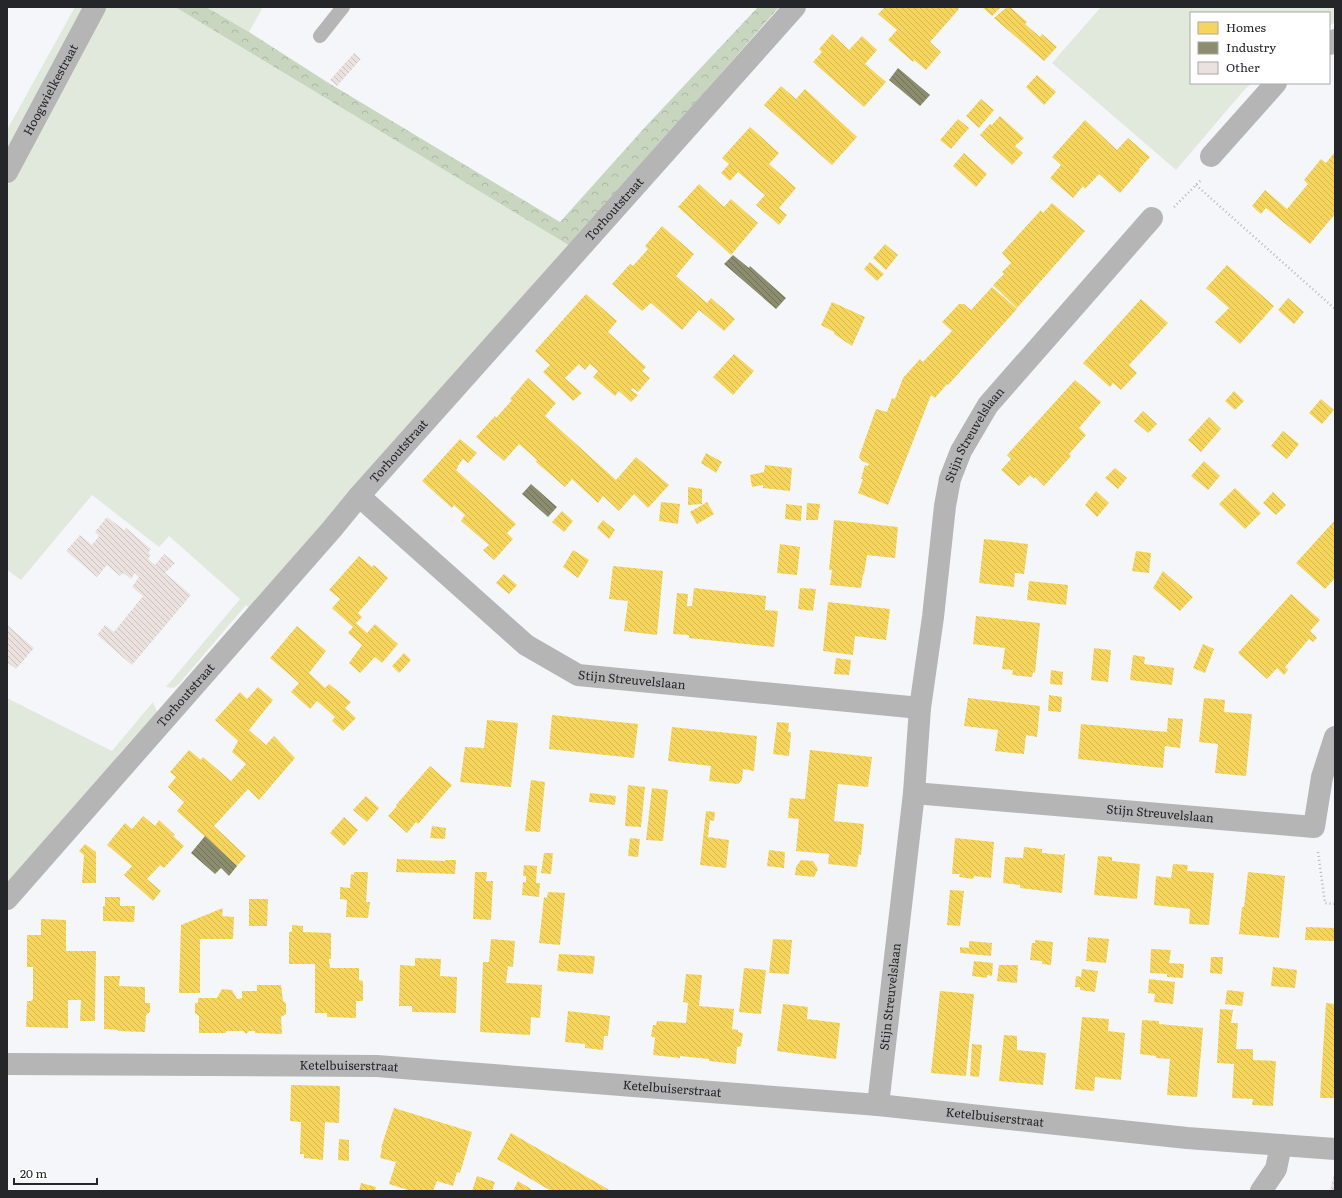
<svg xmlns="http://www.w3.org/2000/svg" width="1342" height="1198" font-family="Literata,serif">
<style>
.green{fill:#e0e9db}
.forest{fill:url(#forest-crowns)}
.homes{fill:url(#homes-back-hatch)}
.industry{fill:url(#industry-back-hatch)}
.building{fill:url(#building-back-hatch)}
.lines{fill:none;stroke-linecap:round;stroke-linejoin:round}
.path{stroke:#b8b8b9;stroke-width:2.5;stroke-dasharray:1 3;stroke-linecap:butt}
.lane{stroke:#b5b5b6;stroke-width:14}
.street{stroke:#b5b5b6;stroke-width:22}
.labels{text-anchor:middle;stroke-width:4;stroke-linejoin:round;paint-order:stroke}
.street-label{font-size:12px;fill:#252629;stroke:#fff}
</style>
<defs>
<pattern id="forest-crowns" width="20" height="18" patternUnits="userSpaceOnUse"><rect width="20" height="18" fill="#c8d6c0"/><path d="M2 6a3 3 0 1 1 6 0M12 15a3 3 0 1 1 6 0" fill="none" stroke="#acb8a5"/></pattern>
<pattern id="homes-back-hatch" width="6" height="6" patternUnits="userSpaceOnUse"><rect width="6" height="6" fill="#f6d55c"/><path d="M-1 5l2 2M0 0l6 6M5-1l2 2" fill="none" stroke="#d3b750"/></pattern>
<pattern id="industry-back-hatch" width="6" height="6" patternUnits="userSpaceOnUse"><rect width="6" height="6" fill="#8c8c6e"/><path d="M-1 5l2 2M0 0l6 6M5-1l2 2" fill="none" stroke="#72725a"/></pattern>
<pattern id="building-back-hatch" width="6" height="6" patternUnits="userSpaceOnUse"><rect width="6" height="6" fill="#ebe2df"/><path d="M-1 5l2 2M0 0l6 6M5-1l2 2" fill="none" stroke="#c9c2bf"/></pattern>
</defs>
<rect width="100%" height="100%" fill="#f5f6fa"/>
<g class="green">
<path d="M 75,7 L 87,7 L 7,155 L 7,130 Z"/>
<path d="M 106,7 L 175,7 L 570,246 L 251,610 L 246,605 L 178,685 L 174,688 L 166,687 L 240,599 L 169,536 L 159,547 L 92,495 L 21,580 L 7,570 L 7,187 Z"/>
<path d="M 206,7 L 263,7 L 249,32 Z"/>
<path d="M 1101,7 L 1335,7 L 1335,22 L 1329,26 L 1329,13 L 1191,13 L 1191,83 L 1252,83 L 1245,89 L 1176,170 L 1052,63 Z"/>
<path d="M 7,698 L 112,751 L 153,702 L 157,712 L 117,756 L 120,760 L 7,885 Z"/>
</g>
<path class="forest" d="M 175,7 L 206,7 L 249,32 L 327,82 L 560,222 L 647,125 L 758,7 L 779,7 L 570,246 Z"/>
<g class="homes">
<path d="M 885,7 L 957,7 L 959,9 L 930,42 L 941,52 L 926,70 L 914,60 L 913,62 L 888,40 L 897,30 L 878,14 Z"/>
<path d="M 982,7 L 987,8 L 1001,7 L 992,16 Z"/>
<path d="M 1007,7 L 1010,7 L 1027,22 L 1025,24 L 1040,37 L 1042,34 L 1057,47 L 1044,61 L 994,18 Z"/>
<path d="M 832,34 L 849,50 L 862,36 L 877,50 L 865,64 L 886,82 L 864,107 L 813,62 L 822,52 L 819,49 Z"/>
<path d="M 1037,75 L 1056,92 L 1044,105 L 1026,87 Z"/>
<path d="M 781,86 L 796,99 L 805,89 L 857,137 L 832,165 L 764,105 Z"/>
<path d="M 981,99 L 994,110 L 979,128 L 966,116 Z"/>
<path d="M 1000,116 L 1024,138 L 1015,146 L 1023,153 L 1012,165 L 980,135 L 990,124 L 992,125 Z"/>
<path d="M 958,119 L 969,128 L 951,149 L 940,140 Z"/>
<path d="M 1085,120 L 1117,150 L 1128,138 L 1150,157 L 1139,169 L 1140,170 L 1120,193 L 1099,174 L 1085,189 L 1083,186 L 1073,198 L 1050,178 L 1061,165 L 1052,157 Z"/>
<path d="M 750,127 L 779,153 L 769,164 L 796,188 L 779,208 L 787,215 L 779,225 L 756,205 L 765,195 L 738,172 L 730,181 L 721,173 L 729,164 L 722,158 Z"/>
<path d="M 1335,152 L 1335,214 L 1310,244 L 1266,208 L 1261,214 L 1252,206 L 1265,190 L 1287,209 L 1308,184 L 1304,180 L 1321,159 L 1326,163 Z"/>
<path d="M 964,153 L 987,174 L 976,187 L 953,166 Z"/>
<path d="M 699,184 L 724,207 L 731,199 L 758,223 L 731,255 L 677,206 L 679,206 Z"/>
<path d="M 1052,203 L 1085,231 L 1017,308 L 993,285 L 1004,274 L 1002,272 L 1011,263 L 1002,253 L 1041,210 L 1043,213 Z"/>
<path d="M 662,226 L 694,254 L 676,276 L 707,303 L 711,298 L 735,319 L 724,331 L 699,310 L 682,330 L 651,303 L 642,311 L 612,284 L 630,264 L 633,266 L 640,258 L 648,249 L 645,246 Z"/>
<path d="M 885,244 L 898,255 L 886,270 L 873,258 Z"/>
<path d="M 870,262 L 884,274 L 877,281 L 864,269 Z"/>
<path d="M 1227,265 L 1274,306 L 1240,344 L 1215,322 L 1229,308 L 1206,288 Z"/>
<path d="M 992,287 L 1017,309 L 948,385 L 947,384 L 935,398 L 931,395 L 888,505 L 858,493 L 863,479 L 861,479 L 865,465 L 868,466 L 869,464 L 862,461 L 859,457 L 860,454 L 876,409 L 887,412 L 892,398 L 895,399 L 903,378 L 920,359 L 923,362 L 952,331 L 942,322 L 959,304 L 964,304 L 971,310 Z"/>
<path d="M 586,294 L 617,321 L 608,332 L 646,367 L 642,371 L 650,378 L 638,392 L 633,388 L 631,390 L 638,395 L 631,402 L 619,391 L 615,396 L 593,377 L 598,371 L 590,364 L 585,370 L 579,364 L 565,378 L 582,393 L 573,401 L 543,372 L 550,365 L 535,351 Z"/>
<path d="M 1288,298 L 1304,312 L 1294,324 L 1278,310 Z"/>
<path d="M 1141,299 L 1168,323 L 1129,365 L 1137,373 L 1121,390 L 1113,383 L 1110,387 L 1083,363 Z"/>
<path d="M 832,302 L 865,317 L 852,346 L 834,334 L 834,332 L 821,325 Z"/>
<path d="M 734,354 L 754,371 L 733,395 L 713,377 Z"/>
<path d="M 528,378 L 556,403 L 545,416 L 616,480 L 636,457 L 669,485 L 648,508 L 634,494 L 619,511 L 603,496 L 598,503 L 572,479 L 565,487 L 536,462 L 537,460 L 519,444 L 504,461 L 476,437 L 495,416 L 496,418 L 512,400 L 510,399 Z"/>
<path d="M 1075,380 L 1101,402 L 1079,428 L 1086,435 L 1069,454 L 1071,456 L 1044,486 L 1035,477 L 1034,479 L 1030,475 L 1019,486 L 1001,470 L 1011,459 L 1007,455 Z"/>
<path d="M 1234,391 L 1244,401 L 1235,410 L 1225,401 Z"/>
<path d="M 1321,399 L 1334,410 L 1322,424 L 1309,413 Z"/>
<path d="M 1143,411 L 1157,424 L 1148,433 L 1134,421 Z"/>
<path d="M 1209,417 L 1221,429 L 1201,452 L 1188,440 Z"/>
<path d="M 1283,431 L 1299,444 L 1287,459 L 1271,446 Z"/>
<path d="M 460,439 L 477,453 L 468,463 L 463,459 L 458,466 L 458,467 L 456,470 L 516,524 L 507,533 L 513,539 L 494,560 L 483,550 L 489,545 L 461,521 L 465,515 L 454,505 L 452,508 L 422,481 Z"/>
<path d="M 706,453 L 722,462 L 716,473 L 701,463 Z"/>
<path d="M 1204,461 L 1220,476 L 1208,490 L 1191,476 Z"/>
<path d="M 765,465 L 792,468 L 790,491 L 763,488 L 763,485 L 752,487 L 750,475 L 764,472 Z"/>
<path d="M 1115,468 L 1127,478 L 1118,489 L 1105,478 Z"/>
<path d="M 688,487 L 702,489 L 702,504 L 688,505 Z"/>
<path d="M 1235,488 L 1261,513 L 1245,529 L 1219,504 Z"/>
<path d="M 1096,491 L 1109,503 L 1097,517 L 1085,505 Z"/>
<path d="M 1273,492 L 1286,505 L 1276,515 L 1263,503 Z"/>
<path d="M 661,502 L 680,504 L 678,524 L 659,521 Z"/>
<path d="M 707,502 L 714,514 L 697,524 L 690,512 Z"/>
<path d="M 807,503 L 820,504 L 818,520 L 806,520 Z"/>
<path d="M 786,504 L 802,506 L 801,521 L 785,519 Z"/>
<path d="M 562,511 L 573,521 L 564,532 L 552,522 Z"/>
<path d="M 603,520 L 615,530 L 609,539 L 597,528 Z"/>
<path d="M 834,520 L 898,527 L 895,558 L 867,555 L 864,574 L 863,574 L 861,588 L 830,585 L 832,570 L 829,570 Z"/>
<path d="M 1335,520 L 1335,580 L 1334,579 L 1325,589 L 1296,563 Z"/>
<path d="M 984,539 L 1028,544 L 1024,574 L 1015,573 L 1014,587 L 979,583 Z"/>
<path d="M 780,544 L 800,547 L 797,575 L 777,573 Z"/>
<path d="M 573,550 L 589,560 L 578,578 L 563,567 Z"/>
<path d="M 1136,551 L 1151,553 L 1149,573 L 1132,571 Z"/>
<path d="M 359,556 L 372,567 L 374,565 L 388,578 L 358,613 L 362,617 L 356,623 L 367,633 L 375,624 L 398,644 L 382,663 L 375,657 L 360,673 L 349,663 L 362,645 L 348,633 L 353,627 L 332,608 L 340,599 L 329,590 Z"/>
<path d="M 613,566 L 663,571 L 657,635 L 624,631 L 628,601 L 609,599 Z"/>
<path d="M 1163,571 L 1193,597 L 1180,611 L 1153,588 Z"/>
<path d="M 504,574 L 517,585 L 509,594 L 496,583 Z"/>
<path d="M 1029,581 L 1068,585 L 1066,605 L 1027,600 Z"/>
<path d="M 694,588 L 766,596 L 765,610 L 778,611 L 774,647 L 689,638 L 689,635 L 673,634 L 677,593 L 688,594 L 687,606 L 692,606 Z"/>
<path d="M 800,588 L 816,589 L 813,611 L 798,609 Z"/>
<path d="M 1291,594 L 1320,620 L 1310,631 L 1317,638 L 1313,642 L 1309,639 L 1285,667 L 1288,670 L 1284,675 L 1277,668 L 1267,679 L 1238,653 Z"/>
<path d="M 828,602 L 890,609 L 886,640 L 855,636 L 853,655 L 823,651 Z"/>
<path d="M 976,616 L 1040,623 L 1035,673 L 1033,672 L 1032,677 L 1012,675 L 1013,670 L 1002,669 L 1005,648 L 973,644 Z"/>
<path d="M 297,626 L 326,651 L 309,673 L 325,688 L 329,684 L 351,702 L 345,708 L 356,718 L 343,731 L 332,721 L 335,717 L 317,701 L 310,709 L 291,692 L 299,683 L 270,658 Z"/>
<path d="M 1203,644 L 1214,649 L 1205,673 L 1193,668 Z"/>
<path d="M 1094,648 L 1111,650 L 1108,682 L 1091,680 Z"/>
<path d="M 404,653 L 411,660 L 399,673 L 392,666 Z"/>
<path d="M 1133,655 L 1145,657 L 1144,664 L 1174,668 L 1172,685 L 1130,680 Z"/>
<path d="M 836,658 L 851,660 L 849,675 L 834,674 Z"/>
<path d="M 1051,670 L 1063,672 L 1062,685 L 1050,684 Z"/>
<path d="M 258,687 L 273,700 L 249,730 L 266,745 L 274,736 L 295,758 L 259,800 L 248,789 L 214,826 L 246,856 L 237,866 L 177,811 L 184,802 L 168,787 L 176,777 L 170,772 L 189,750 L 201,760 L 203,757 L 231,781 L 246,764 L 232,752 L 238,741 L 215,720 L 240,692 L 247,699 Z"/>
<path d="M 1049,695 L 1062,697 L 1061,712 L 1048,711 Z"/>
<path d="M 968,698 L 1040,706 L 1037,737 L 1026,735 L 1024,754 L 995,751 L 998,730 L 964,726 Z"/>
<path d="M 1204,698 L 1225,700 L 1224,712 L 1252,714 L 1246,776 L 1215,773 L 1218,744 L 1199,742 Z"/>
<path d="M 552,715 L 638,724 L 634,758 L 549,749 Z"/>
<path d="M 1168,718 L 1183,719 L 1180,748 L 1165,746 L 1163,768 L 1078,759 L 1081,724 L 1167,732 Z"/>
<path d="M 487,720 L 518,723 L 511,787 L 460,782 L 465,747 L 484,748 Z"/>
<path d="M 777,722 L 789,723 L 788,732 L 791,732 L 789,756 L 773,754 Z"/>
<path d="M 672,727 L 757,736 L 754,771 L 743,769 L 742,780 L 738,784 L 709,781 L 711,766 L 668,761 Z"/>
<path d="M 810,750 L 872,757 L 868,787 L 838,784 L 834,821 L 864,824 L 861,855 L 859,854 L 857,867 L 828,864 L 829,854 L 796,851 L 799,819 L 788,818 L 790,798 L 805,799 Z"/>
<path d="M 430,766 L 452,785 L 418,824 L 416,822 L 407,833 L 388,816 L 397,806 L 396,805 Z"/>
<path d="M 531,780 L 545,782 L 540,832 L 525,831 Z"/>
<path d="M 628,785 L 645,787 L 641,827 L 625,826 Z"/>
<path d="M 652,788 L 668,790 L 663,841 L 646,840 Z"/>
<path d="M 590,793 L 616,796 L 615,805 L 589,802 Z"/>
<path d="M 366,796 L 379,808 L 367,822 L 353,810 Z"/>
<path d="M 706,811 L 715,812 L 714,821 L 710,820 L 708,837 L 729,840 L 726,868 L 700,865 Z"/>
<path d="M 143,816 L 155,826 L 159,820 L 175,835 L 173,836 L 184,846 L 164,868 L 160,865 L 147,879 L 161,891 L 153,901 L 124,875 L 132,866 L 107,845 L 125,823 L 132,829 Z"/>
<path d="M 344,817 L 358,830 L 344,846 L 330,833 Z"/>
<path d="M 432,826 L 446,828 L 445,839 L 430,838 Z"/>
<path d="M 630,838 L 640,839 L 638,857 L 628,856 Z"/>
<path d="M 955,838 L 994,842 L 991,878 L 974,876 L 973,879 L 959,877 L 960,874 L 952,874 Z"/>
<path d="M 85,844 L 96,852 L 96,883 L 82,883 L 84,855 L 79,851 Z"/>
<path d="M 1024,847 L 1042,849 L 1042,853 L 1063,855 L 1064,854 L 1065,854 L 1062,893 L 1020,888 L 1020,885 L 1003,883 L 1005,857 L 1023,858 Z"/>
<path d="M 769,850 L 785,852 L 784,868 L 767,866 Z"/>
<path d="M 544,853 L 553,853 L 551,874 L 541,873 Z"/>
<path d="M 1098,856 L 1112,857 L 1112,861 L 1140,864 L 1137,899 L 1094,895 Z"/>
<path d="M 397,859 L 445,861 L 445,860 L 456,860 L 455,874 L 396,872 Z"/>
<path d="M 801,860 L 813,861 L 818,869 L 814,877 L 795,875 L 796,867 Z"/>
<path d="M 1173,864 L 1188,865 L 1187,871 L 1214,873 L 1209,925 L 1189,924 L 1190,909 L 1154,905 L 1156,876 L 1171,878 Z"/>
<path d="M 524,865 L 537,866 L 536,883 L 540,883 L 539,897 L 522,895 L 523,882 L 526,882 L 526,876 L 523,876 Z"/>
<path d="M 354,872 L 368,872 L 366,902 L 370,902 L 368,918 L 346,917 L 347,900 L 340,899 L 340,887 L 350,888 L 351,874 L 354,875 Z"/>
<path d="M 475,872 L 487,872 L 486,881 L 493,881 L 491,920 L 473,919 Z"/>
<path d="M 1248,872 L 1285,876 L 1279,938 L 1239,934 L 1242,907 L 1244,907 Z"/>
<path d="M 950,890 L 964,891 L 960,926 L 947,925 Z"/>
<path d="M 548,892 L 565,893 L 560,945 L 539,943 L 544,897 L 547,898 Z"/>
<path d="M 105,897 L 120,897 L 120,906 L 135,906 L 134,922 L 103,921 L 103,906 L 105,906 Z"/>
<path d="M 249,899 L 268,899 L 267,926 L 249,926 Z"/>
<path d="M 223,908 L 222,916 L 234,917 L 233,939 L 200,939 L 200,993 L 179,993 L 181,925 Z"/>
<path d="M 41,919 L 66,920 L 66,951 L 96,951 L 95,1021 L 80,1021 L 81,1000 L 68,1000 L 68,1028 L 26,1027 L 27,1001 L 31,1001 L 33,999 L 33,967 L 27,967 L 27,935 L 41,935 Z"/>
<path d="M 292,925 L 303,926 L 303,932 L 331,933 L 331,959 L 329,959 L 330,968 L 359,968 L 359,980 L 363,981 L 363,1001 L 356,1001 L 356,1018 L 327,1017 L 327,1013 L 315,1013 L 315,964 L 289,964 L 289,932 L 292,932 Z"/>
<path d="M 1306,927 L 1335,928 L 1335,941 L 1305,940 Z"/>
<path d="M 1088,937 L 1109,939 L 1106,963 L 1086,961 Z"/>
<path d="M 491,939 L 515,941 L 513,967 L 508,966 L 506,983 L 542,985 L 540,1018 L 531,1017 L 530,1035 L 480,1032 L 483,962 L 489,962 Z"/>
<path d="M 773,939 L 792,940 L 789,974 L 769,973 Z"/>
<path d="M 1035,940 L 1053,942 L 1051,965 L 1042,964 L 1042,961 L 1030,960 L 1032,943 L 1035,943 Z"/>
<path d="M 969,941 L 992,943 L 991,956 L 960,953 L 960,947 L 969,948 Z"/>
<path d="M 1151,949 L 1171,950 L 1169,963 L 1184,964 L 1183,978 L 1167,977 L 1167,974 L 1150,973 Z"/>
<path d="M 559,954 L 595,956 L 593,974 L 557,971 Z"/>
<path d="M 1211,957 L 1223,957 L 1222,974 L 1210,973 Z"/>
<path d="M 415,958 L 441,959 L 440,976 L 457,977 L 456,1013 L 412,1012 L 412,1006 L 399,1006 L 400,965 L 415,966 Z"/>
<path d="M 974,961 L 993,963 L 992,976 L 987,975 L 987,978 L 972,976 Z"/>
<path d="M 999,965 L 1018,965 L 1017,983 L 997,981 Z"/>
<path d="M 1273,967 L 1297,970 L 1295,988 L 1271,986 Z"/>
<path d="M 744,968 L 766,970 L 761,1014 L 739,1012 Z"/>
<path d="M 1082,969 L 1098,971 L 1095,992 L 1080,990 L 1080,987 L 1075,987 L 1076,976 L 1081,977 Z"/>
<path d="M 686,974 L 702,975 L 699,1006 L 734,1009 L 732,1029 L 738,1030 L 738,1032 L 743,1033 L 741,1046 L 737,1047 L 736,1064 L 709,1061 L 709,1059 L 680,1056 L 680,1058 L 653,1055 L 655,1038 L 651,1036 L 653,1025 L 656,1025 L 657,1021 L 686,1023 L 688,1003 L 683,1002 Z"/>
<path d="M 104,976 L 120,976 L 119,986 L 145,987 L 145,1003 L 150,1003 L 150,1012 L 146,1015 L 145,1032 L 118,1031 L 119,1030 L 104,1029 Z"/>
<path d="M 1149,979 L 1175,982 L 1173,1004 L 1154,1002 L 1155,994 L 1148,993 Z"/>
<path d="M 257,985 L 281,985 L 283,1001 L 286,1003 L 286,1014 L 281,1017 L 282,1034 L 255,1033 L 255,1031 L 249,1031 L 246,1034 L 243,1031 L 226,1031 L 226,1033 L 199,1033 L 199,1016 L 195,1013 L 195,1003 L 198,1003 L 198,998 L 217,998 L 222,989 L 232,990 L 237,999 L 242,998 L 242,991 L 257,991 Z"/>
<path d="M 1227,990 L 1244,992 L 1242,1006 L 1225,1004 Z"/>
<path d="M 940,991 L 974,994 L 966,1076 L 931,1073 Z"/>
<path d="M 1326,1003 L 1335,1004 L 1335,1098 L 1320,1098 Z"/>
<path d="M 783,1004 L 808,1007 L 807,1019 L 840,1023 L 836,1059 L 777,1051 Z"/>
<path d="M 1220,1009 L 1233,1010 L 1231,1023 L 1238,1023 L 1236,1049 L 1253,1049 L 1253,1060 L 1276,1061 L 1273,1106 L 1252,1105 L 1253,1099 L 1232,1098 L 1234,1064 L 1217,1063 Z"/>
<path d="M 568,1011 L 610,1016 L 608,1036 L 604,1036 L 603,1050 L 585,1048 L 585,1044 L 565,1042 Z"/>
<path d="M 1082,1017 L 1109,1019 L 1108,1031 L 1125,1033 L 1121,1080 L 1095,1077 L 1094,1091 L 1075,1089 Z"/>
<path d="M 1142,1020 L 1159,1021 L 1159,1024 L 1203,1028 L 1197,1097 L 1167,1095 L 1170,1059 L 1156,1058 L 1156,1056 L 1140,1054 Z"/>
<path d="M 1004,1035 L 1017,1036 L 1017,1050 L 1046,1053 L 1043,1085 L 999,1081 Z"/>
<path d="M 972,1044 L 982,1045 L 979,1077 L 970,1076 Z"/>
<path d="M 291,1085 L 340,1086 L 339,1123 L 325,1122 L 323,1160 L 304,1158 L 304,1154 L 300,1154 L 301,1122 L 290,1121 Z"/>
<path d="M 394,1108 L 472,1132 L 460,1173 L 457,1172 L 453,1186 L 437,1181 L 433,1191 L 411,1191 L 389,1184 L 396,1162 L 380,1158 L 382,1148 L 381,1148 Z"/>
<path d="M 511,1133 L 568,1166 L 611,1191 L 551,1191 L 497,1159 Z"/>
<path d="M 339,1139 L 349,1140 L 349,1161 L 338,1160 Z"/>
<path d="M 477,1176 L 495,1182 L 492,1191 L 472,1191 Z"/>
<path d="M 518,1181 L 531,1189 L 530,1191 L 513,1191 Z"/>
<path d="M 361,1183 L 376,1187 L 375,1191 L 359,1191 Z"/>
</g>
<g class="industry">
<path d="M 898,68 L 930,95 L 920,106 L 889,80 Z"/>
<path d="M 733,255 L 749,268 L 750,266 L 786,298 L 776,309 L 724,264 Z"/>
<path d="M 531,484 L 557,507 L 548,517 L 522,494 Z"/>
<path d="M 205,836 L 237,866 L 229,876 L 221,868 L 215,874 L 191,853 Z"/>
</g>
<g class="building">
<path d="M 354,53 L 361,59 L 337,86 L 330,80 Z"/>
<path d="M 107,517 L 124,530 L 126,528 L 151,549 L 148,553 L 151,555 L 148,559 L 155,565 L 164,554 L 175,563 L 165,573 L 191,595 L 132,665 L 97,635 L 105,625 L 114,632 L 143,596 L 132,587 L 139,577 L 135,573 L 131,579 L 123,573 L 120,576 L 107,565 L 97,577 L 66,551 L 80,535 L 92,545 L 99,536 L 95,532 Z"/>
<path d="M 7,625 L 34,648 L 16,669 L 7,662 Z"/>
<path d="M 1334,1174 L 1335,1191 L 1330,1191 Z"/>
</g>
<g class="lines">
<g class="path">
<path d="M 1196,185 L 1335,309"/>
<path d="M 1174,207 L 1201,180"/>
<path d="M 1318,852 L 1325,903 L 1335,904"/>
</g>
<path class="lane" d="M 320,36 L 343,7"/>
<g class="street">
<path d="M 1329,44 L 1335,40"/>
<path d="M 1211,156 L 1276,83"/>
<path id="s1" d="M 7,172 L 95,7"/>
<path id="s2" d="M 359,496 L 526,645 L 578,675 L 920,708"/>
<path id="s3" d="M 914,793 L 1314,827 L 1322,777 L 1335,737"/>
<path id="s4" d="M 7,899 L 332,529 L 359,496 L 795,7"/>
<path id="s5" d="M 7,1064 L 377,1066 L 878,1105 L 1187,1138 L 1335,1149"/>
<path id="s6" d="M 878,1105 L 914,793 L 920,708 L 933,617 L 945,506 L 950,479 L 961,451 L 988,405 L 1152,218"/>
<path d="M 1261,1191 L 1276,1169 L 1281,1145"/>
</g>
</g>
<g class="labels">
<g class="street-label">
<text dy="4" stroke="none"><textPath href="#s1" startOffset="93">Hoogwielkestraat</textPath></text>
<text dy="4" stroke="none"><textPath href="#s4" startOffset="919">Torhoutstraat</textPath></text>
<text dy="4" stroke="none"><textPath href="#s6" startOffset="681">Stijn Streuvelslaan</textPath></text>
<text dy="4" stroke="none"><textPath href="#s4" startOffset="595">Torhoutstraat</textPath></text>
<text dy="4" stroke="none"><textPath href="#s2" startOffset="338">Stijn Streuvelslaan</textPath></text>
<text dy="4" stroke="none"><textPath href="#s4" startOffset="271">Torhoutstraat</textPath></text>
<text dy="4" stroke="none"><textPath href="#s3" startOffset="247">Stijn Streuvelslaan</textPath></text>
<text dy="4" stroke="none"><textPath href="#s6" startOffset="109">Stijn Streuvelslaan</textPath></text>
<text dy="4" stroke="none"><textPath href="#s5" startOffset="342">Ketelbuiserstraat</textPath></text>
<text dy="4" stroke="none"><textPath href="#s5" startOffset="666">Ketelbuiserstraat</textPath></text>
<text dy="4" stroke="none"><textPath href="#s5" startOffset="990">Ketelbuiserstraat</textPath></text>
</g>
</g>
<rect width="1342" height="1198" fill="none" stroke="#252629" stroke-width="16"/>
<rect x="1190" y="12" width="140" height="72" fill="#ffffff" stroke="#a8a8a9"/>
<rect x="1198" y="22" width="20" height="12" fill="#f6d55c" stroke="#a8a8a9"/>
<text x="1226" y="32" font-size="12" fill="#252629">Homes</text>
<rect x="1198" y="42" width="20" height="12" fill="#8c8c6e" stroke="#a8a8a9"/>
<text x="1226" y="52" font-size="12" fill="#252629">Industry</text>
<rect x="1198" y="62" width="20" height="12" fill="#ebe2df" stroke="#a8a8a9"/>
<text x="1226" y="72" font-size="12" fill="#252629">Other</text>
<path d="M14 1178v6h83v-6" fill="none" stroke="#252629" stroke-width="2"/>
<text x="20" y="1178" font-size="12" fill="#252629" stroke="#ffffff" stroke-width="3" paint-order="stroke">20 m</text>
</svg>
